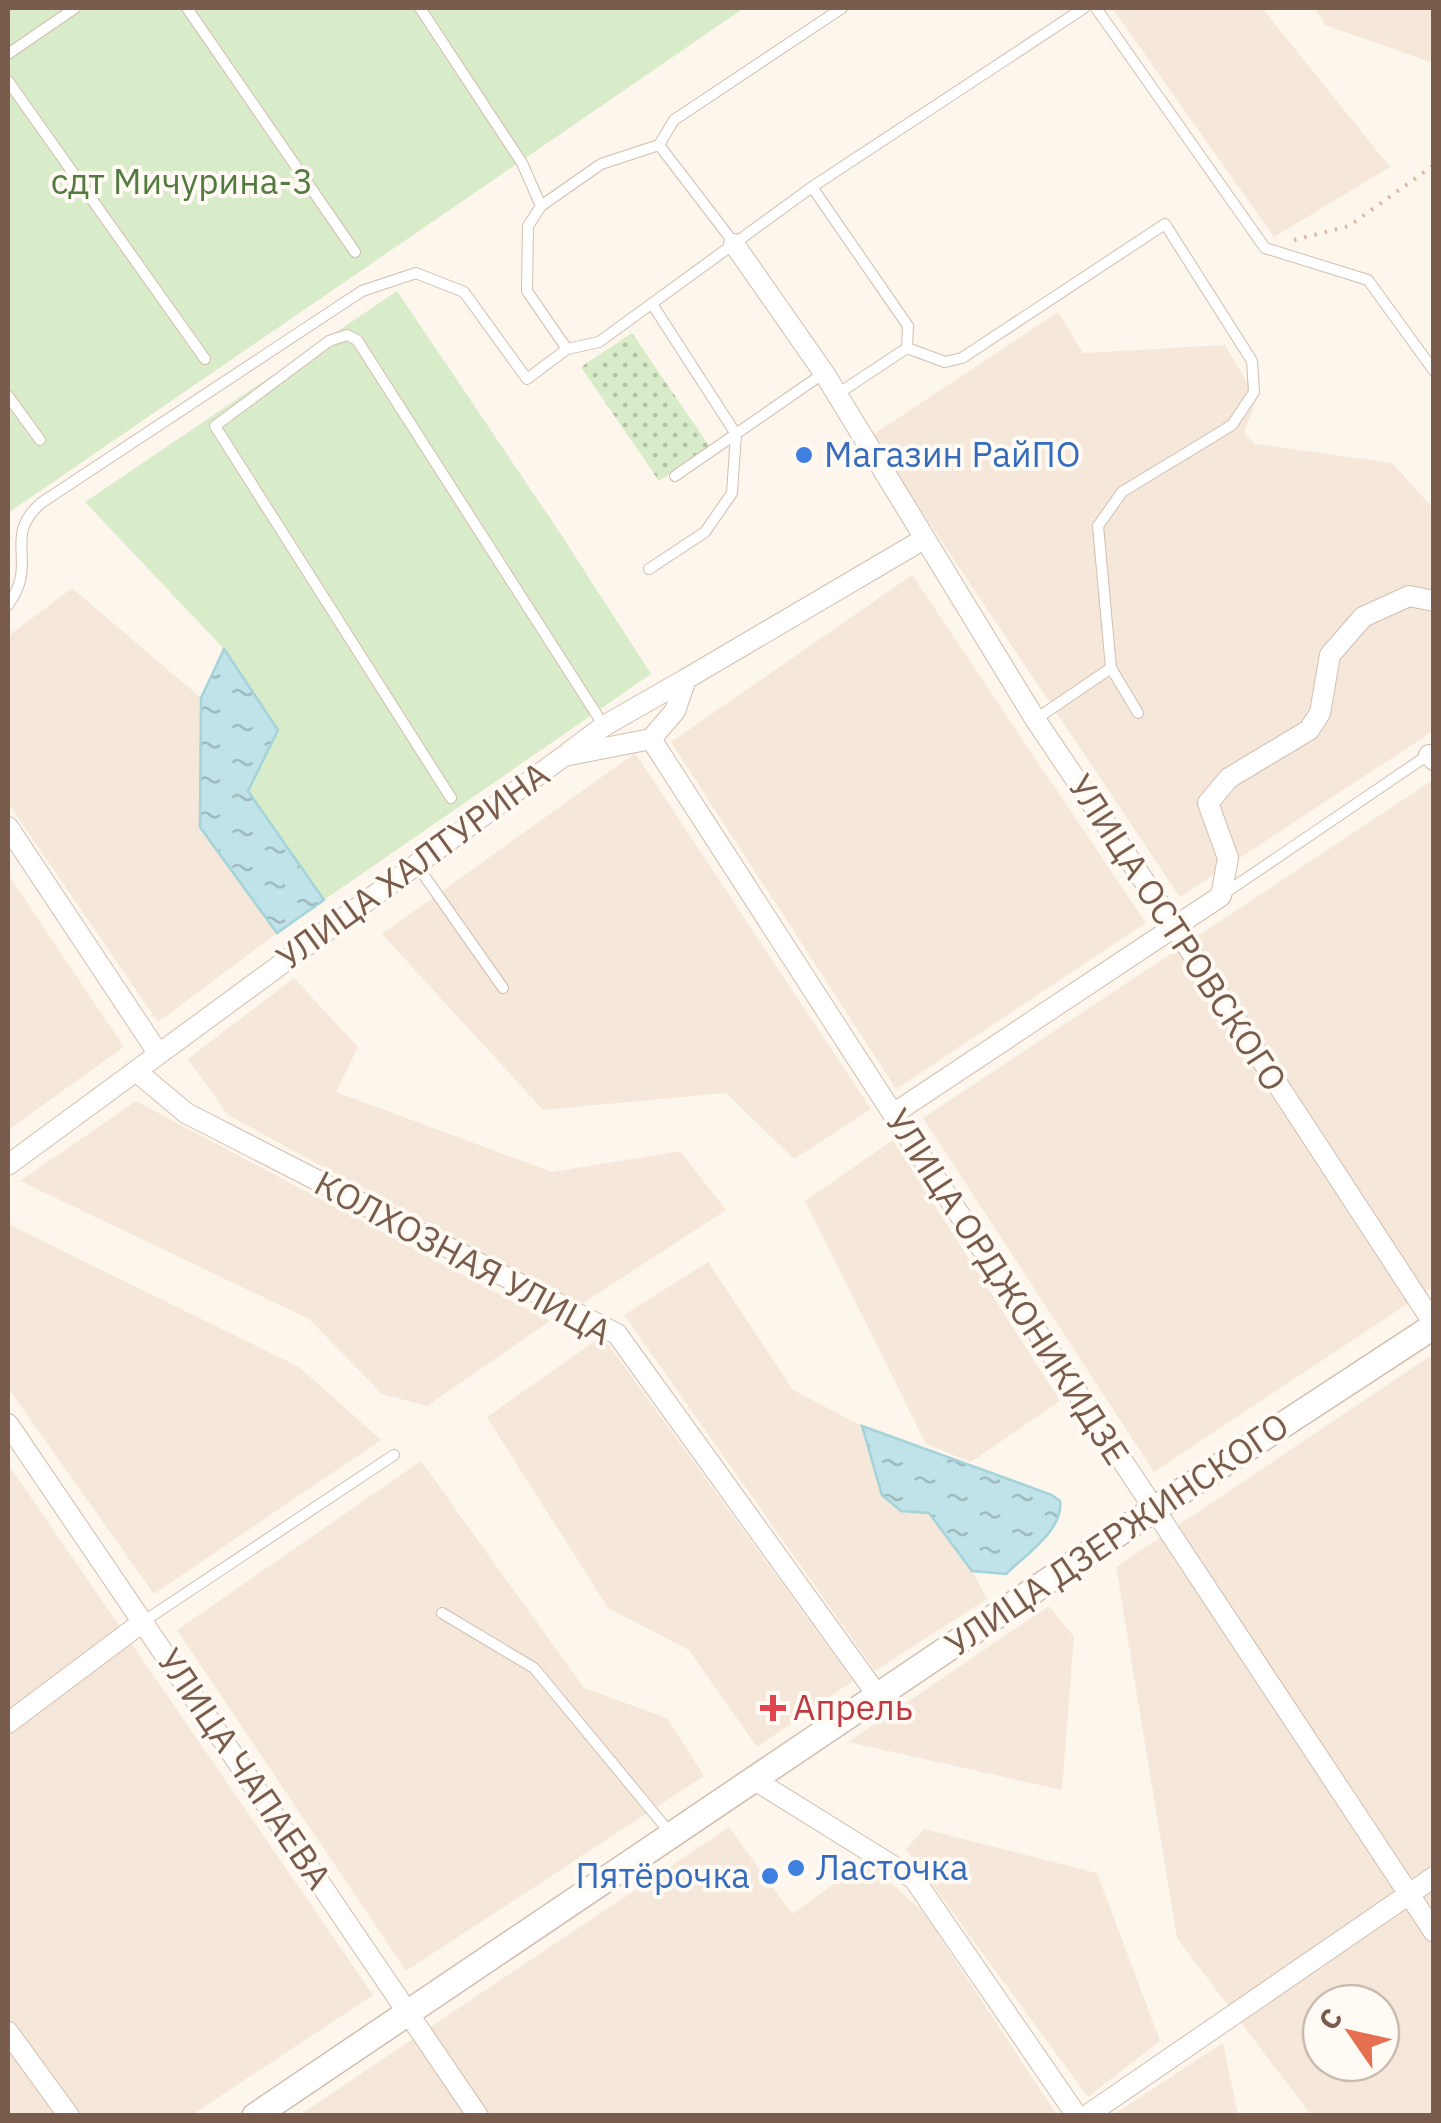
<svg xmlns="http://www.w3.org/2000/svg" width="1441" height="2123" font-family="'IBM Plex Sans',sans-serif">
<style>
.residential{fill:#f5e8da;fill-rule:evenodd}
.green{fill:#d8ecc9}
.park{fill:url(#park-dots)}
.water{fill:url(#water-ripples);stroke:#a5d3da;stroke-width:2.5}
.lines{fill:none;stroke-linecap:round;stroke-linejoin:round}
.service-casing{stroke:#d1beb0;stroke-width:12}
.minor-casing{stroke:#d1beb0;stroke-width:22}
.tertiary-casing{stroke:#d1beb0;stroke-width:28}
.path{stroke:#d9b8a5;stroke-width:4;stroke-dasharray:2.5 8;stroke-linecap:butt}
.service{stroke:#fff;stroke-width:10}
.minor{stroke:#fff;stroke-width:20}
.tertiary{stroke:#fff;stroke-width:25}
.shop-dot{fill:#3f7fe0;stroke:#fffaf3;stroke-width:4}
.health-dot{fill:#e0444e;stroke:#fffaf3;stroke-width:4}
.labels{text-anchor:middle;stroke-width:8;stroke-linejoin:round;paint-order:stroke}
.park-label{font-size:35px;fill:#537a41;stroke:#fffaf3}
.shop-label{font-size:35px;fill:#366cbe;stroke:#fffaf3;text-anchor:start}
.street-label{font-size:35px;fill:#7a5c4d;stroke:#fffaf3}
.health-label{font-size:35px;fill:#be3a42;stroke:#fffaf3;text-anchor:start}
</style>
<defs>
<pattern id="park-dots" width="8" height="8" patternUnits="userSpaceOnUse" patternTransform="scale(2.5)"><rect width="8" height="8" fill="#d8ecc9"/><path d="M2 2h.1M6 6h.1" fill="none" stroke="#b4c2a5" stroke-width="1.8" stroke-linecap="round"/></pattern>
<pattern id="water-ripples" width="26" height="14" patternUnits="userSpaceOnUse" patternTransform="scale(2.5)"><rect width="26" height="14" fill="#bfe3e8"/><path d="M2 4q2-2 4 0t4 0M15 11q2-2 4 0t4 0" fill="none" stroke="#a0bbbe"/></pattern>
</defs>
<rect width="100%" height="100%" fill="#fdf6ec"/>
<g class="residential">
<path d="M 1112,8 L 1262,8 L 1390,167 L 1274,237 Z"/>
<path d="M 1315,8 L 1433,8 L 1433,63 L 1325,25 Z"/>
<path d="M 1058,312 L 1083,353 L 1225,345 L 1257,399 L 1244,433 L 1255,444 L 1392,463 L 1433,508 L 1433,731 L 1180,897 L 871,436 Z"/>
<path d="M 912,575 L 1146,923 L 896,1089 L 671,742 Z"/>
<path d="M 72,588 L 201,698 L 200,827 L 277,933 L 158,1022 L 8,803 L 8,636 Z"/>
<path d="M 635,753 L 871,1109 L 794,1159 L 726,1093 L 543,1110 L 382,934 Z"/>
<path d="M 1433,780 L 1433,1287 L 1154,1472 L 923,1118 Z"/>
<path d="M 8,874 L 124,1047 L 8,1130 Z"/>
<path d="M 294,978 L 358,1047 L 336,1092 L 552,1172 L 680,1151 L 726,1210 L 579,1306 L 228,1115 L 188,1059 Z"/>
<path d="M 136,1101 L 550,1321 L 427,1406 L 382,1394 L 309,1319 L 20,1181 Z"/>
<path d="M 893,1140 L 1060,1401 L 971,1462 L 926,1444 L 805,1201 Z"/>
<path d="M 8,1224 L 299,1367 L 381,1440 L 154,1594 L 8,1388 Z"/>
<path d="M 708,1262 L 793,1390 L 862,1426 L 882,1495 L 901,1511 L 928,1512 L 972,1571 L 987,1599 L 875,1671 L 624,1315 Z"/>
<path d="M 602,1336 L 853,1681 L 757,1747 L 689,1650 L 608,1608 L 487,1417 Z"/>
<path d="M 1433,1354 L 1433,2115 L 1311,2115 L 1177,1938 L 1116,1567 ZM 1321,2003 L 1381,2003 L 1381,2063 L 1321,2063 Z"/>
<path d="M 421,1461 L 584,1688 L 667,1718 L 704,1776 L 406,1971 L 177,1630 Z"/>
<path d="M 8,1464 L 373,1995 L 192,2115 L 8,2115 Z"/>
<path d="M 1049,1606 L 1074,1637 L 1062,1790 L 848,1742 Z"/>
<path d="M 729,1827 L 792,1914 L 842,1878 L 871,1865 L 924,1913 L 1057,2115 L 298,2116 Z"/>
<path d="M 924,1829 L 1097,1873 L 1160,2041 L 1088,2097 L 906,1849 Z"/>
<path d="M 1223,2043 L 1238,2115 L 1113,2115 Z"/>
</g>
<g class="green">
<path d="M 8,8 L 744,8 L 8,513 Z"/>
<path d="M 397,291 L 560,533 L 651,674 L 324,900 L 248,791 L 278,730 L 224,649 L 85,502 Z"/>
</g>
<path class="park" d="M 632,333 L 710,447 L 659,481 L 581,367 Z"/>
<g class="water">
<path d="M 224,649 L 278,730 L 248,791 L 324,900 L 277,933 L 200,827 L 201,698 Z"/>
<path d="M 862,1426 L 1052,1495 L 1060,1501 C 1064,1530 1025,1555 1006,1574 L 972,1571 L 929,1513 L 901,1511 L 882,1495 Z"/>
</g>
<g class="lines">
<g class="service-casing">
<g id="service">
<path d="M 187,8 L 355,252"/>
<path d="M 420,8 L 522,163 L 541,206"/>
<path d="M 1096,8 L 1265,248 L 1368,280 L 1434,371"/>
<path d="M 8,54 L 75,8"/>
<path d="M 8,81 L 205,359"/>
<path d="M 659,145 L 734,243"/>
<path d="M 812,187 L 908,326 L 907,348"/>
<path d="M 567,349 L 599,342 L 812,187 L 1084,8"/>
<path d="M 836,395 L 907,348 L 945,362 L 962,358 L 1165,224 L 1252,361 L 1254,392 L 1232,425 L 1122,492 L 1098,526 L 1111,668"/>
<path d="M 8,396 L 40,440"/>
<path d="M 675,476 L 824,373"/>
<path d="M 649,569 L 705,532 L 732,493 L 736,434 L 652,304"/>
<path d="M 8,605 C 40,562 1,538 41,503 L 362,291 L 416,273 L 464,292 L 527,379 L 567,349 L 527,291 L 528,226 L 541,206 L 601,164 L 659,145 L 674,120 L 842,8"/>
<path d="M 1036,719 L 1111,668 L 1138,713"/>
<path d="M 451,798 L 215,426 L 329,341 L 347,335 L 357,340 L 604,726"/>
<path d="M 416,864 L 503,988"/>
<path d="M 1222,895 L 1431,753"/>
<path d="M 442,1613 L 534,1668 L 671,1834"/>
<path d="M 144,1621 L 394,1455"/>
</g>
</g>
<g class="minor-casing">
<g id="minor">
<path d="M 734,244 L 824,373 L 1035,719 L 1175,927 L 1434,1324"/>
<path d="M 651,739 L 893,1114 L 1434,1932"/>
<path d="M 569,752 L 604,726 L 686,679"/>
<path d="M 1429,755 L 1434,760"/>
<path d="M 8,827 L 158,1053"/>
<path d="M 137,1072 L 186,1113 L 617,1334 L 878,1696"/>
<path d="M 893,1114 L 1221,896 L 1228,858 L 1208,803 L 1229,778 L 1309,730 L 1320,713 L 1330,655 L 1363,617 L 1409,596 L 1434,601"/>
<path d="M 8,1165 L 564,756 L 651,739 L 675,711 L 686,679 L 924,539"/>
<path d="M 8,1424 L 478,2116"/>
<path d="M 8,1723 L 144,1621"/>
<path d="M 753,1779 L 914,1879 L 1077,2116"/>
<path d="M 8,2032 L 69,2116"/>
<path d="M 1086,2116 L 1434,1877"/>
</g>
</g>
<g class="tertiary-casing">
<path id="tertiary" d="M 255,2116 L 1153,1510 L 1434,1326"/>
</g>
<path class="path" d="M 1294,240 L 1349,226 L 1434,165"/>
<use href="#service" class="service"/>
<use href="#minor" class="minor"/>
<use href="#tertiary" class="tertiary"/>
</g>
<g class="shop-dot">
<circle cx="804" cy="455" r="10"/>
<circle cx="796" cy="1868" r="10"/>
<circle cx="770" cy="1876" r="10"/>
</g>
<path class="health-dot" d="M768 1693h10v10h10v10h-10v10h-10v-10h-10v-10h10z"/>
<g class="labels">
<g class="park-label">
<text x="182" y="194">сдт Мичурина-3</text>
</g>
<g class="shop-label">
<text x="824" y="467">Магазин РайПО</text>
<text x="816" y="1880">Ласточка</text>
<text x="750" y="1888" text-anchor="end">Пятёрочка</text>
</g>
<g class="street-label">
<text transform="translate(413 866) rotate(-36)" y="12">УЛИЦА ХАЛТУРИНА</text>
<text transform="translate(1177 933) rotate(57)" y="12">УЛИЦА ОСТРОВСКОГО</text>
<text transform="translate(463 1258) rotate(28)" y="12">КОЛХОЗНАЯ УЛИЦА</text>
<text transform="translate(1007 1287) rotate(57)" y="12">УЛИЦА ОРДЖОНИКИДЗЕ</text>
<text transform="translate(1117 1535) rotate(-34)" y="12">УЛИЦА ДЗЕРЖИНСКОГО</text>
<text transform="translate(244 1769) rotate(56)" y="12">УЛИЦА ЧАПАЕВА</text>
</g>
<g class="health-label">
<text x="793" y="1720">Апрель</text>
</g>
</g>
<rect width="1441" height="2123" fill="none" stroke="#7a5c4d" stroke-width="20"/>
<g transform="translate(1351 2033) rotate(304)"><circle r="48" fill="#fffaf3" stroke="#cabbb1" stroke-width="2.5"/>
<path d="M0-8L18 38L0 25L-18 38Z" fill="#e76f51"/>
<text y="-15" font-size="28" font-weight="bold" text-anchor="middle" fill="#7a5c4d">С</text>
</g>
</svg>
